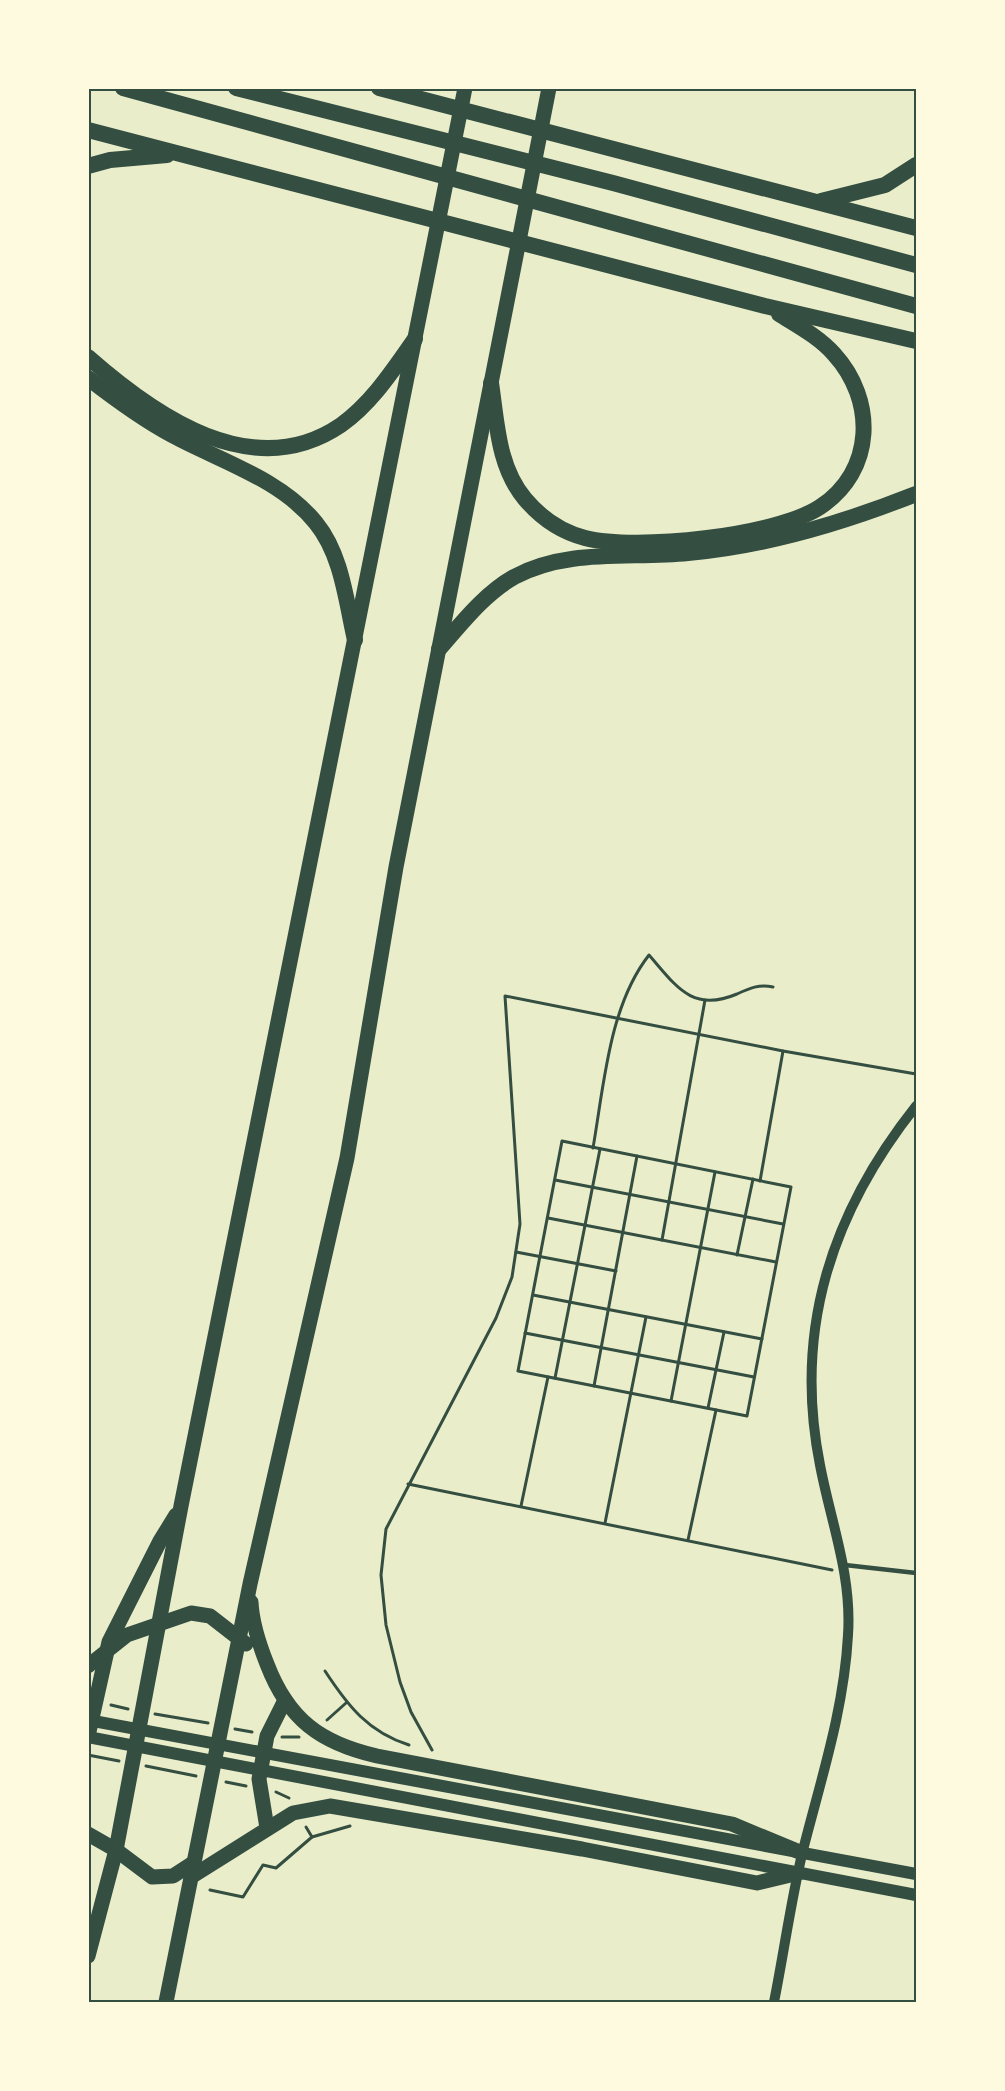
<svg xmlns="http://www.w3.org/2000/svg" width="1005" height="2091" font-family="Montserrat,sans-serif">
<style>
.lines{fill:none;stroke-linecap:round;stroke-linejoin:round}
.path{stroke:#344e41;stroke-width:3}
.service{stroke:#344e41;stroke-width:4.5}
.tertiary{stroke:#344e41;stroke-width:10}
.secondary{stroke:#344e41;stroke-width:12}
.primary{stroke:#344e41;stroke-width:15}
.trunk{stroke:#344e41;stroke-width:16}
.neatline{fill:none;stroke:#344e41;stroke-width:2}
</style>
<rect width="100%" height="100%" fill="#e9edc9"/>
<g class="lines">
<g class="path">
<path d="M 562,1141 L 791,1187 L 747,1416 L 518,1371 Z"/>
<path d="M 593,1148 C 604,1085 609,1006 649,955 C 676,986 692,1013 737,994 C 750,988 759,984 773,987"/>
<path d="M 555,1180 L 783,1224"/>
<path d="M 760,1181 L 783,1051"/>
<path d="M 548,1218 L 776,1262"/>
<path d="M 662,1240 L 705,1000"/>
<path d="M 516,1252 L 616,1271"/>
<path d="M 737,1255 L 753,1179"/>
<path d="M 533,1295 L 762,1339"/>
<path d="M 525,1333 L 754,1377"/>
<path d="M 555,1378 L 600,1149"/>
<path d="M 594,1386 L 637,1156"/>
<path d="M 671,1401 L 715,1172"/>
<path d="M 708,1408 L 724,1332"/>
<path d="M 408,1484 L 832,1570"/>
<path d="M 521,1506 L 548,1377"/>
<path d="M 605,1523 L 646,1317"/>
<path d="M 688,1540 L 716,1410"/>
<path d="M 325,1671 C 348,1706 368,1732 409,1745"/>
<path d="M 111,1705 L 128,1709"/>
<path d="M 155,1714 L 208,1723"/>
<path d="M 327,1720 L 346,1703"/>
<path d="M 235,1729 L 252,1732"/>
<path d="M 282,1737 L 299,1737"/>
<path d="M 432,1750 L 411,1712 L 400,1682 L 386,1625 L 381,1575 L 386,1529 L 496,1318 L 512,1277 L 520,1224 L 505,996 L 783,1051 L 916,1074"/>
<path d="M 88,1755 L 119,1761"/>
<path d="M 146,1766 L 196,1776"/>
<path d="M 226,1782 L 246,1786"/>
<path d="M 276,1792 L 289,1798"/>
<path d="M 306,1827 L 312,1837"/>
<path d="M 210,1890 L 243,1897 L 263,1865 L 276,1868 L 312,1837 L 350,1826"/>
</g>
<path class="service" d="M 845,1565 L 916,1573"/>
<path class="tertiary" d="M 774,2002 C 784,1952 791,1900 803,1850 C 821,1779 844,1710 848,1635 C 852,1575 831,1523 820,1465 C 793,1329 832,1212 916,1106"/>
<g class="secondary">
<path d="M 88,1720 L 916,1874"/>
<path d="M 88,1737 L 916,1895"/>
</g>
<g class="primary">
<path d="M 251,1602 C 252,1623 259,1644 267,1664 C 288,1719 320,1743 377,1756 L 732,1824 L 802,1853"/>
<path d="M 88,1666 L 127,1635 L 191,1613 L 210,1616 L 246,1644"/>
<path d="M 88,1736 L 109,1642 L 160,1541 L 176,1515"/>
<path d="M 267,1828 L 259,1779 L 267,1736 L 285,1700"/>
<path d="M 88,1834 L 116,1850 L 152,1877 L 173,1876 L 193,1863"/>
<path d="M 191,1877 L 293,1813 L 330,1806 L 582,1849 L 757,1883 L 799,1873"/>
<path d="M 88,1956 L 116,1850 L 181,1506 L 465,88"/>
<path d="M 166,2002 L 250,1584 L 347,1158 L 396,867 L 549,88"/>
</g>
<g class="trunk">
<path d="M 123,88 L 916,306"/>
<path d="M 236,88 L 613,183 L 916,265"/>
<path d="M 379,88 L 916,228"/>
<path d="M 88,130 L 765,306 L 916,341"/>
<path d="M 88,166 L 110,160 L 167,155"/>
<path d="M 821,201 L 885,185 L 916,165"/>
<path d="M 88,357 C 155,416 253,485 341,425 C 372,403 393,370 415,339"/>
<path d="M 88,378 C 115,399 142,419 172,435 C 220,461 281,479 316,523 C 342,555 346,601 355,640"/>
<path d="M 491,383 C 497,423 498,467 525,499 C 541,518 562,532 585,538 C 636,551 776,536 820,507 C 875,471 876,400 834,354 C 819,337 798,326 779,314"/>
<path d="M 439,649 C 461,624 484,594 514,577 C 568,548 630,559 688,553 C 767,546 843,523 916,494"/>
</g>
</g>
<rect width="1005" height="2091" fill="none" stroke="#fefae0" stroke-width="180"/>
<rect x="90" y="90" width="825" height="1911" class="neatline"/>
</svg>
